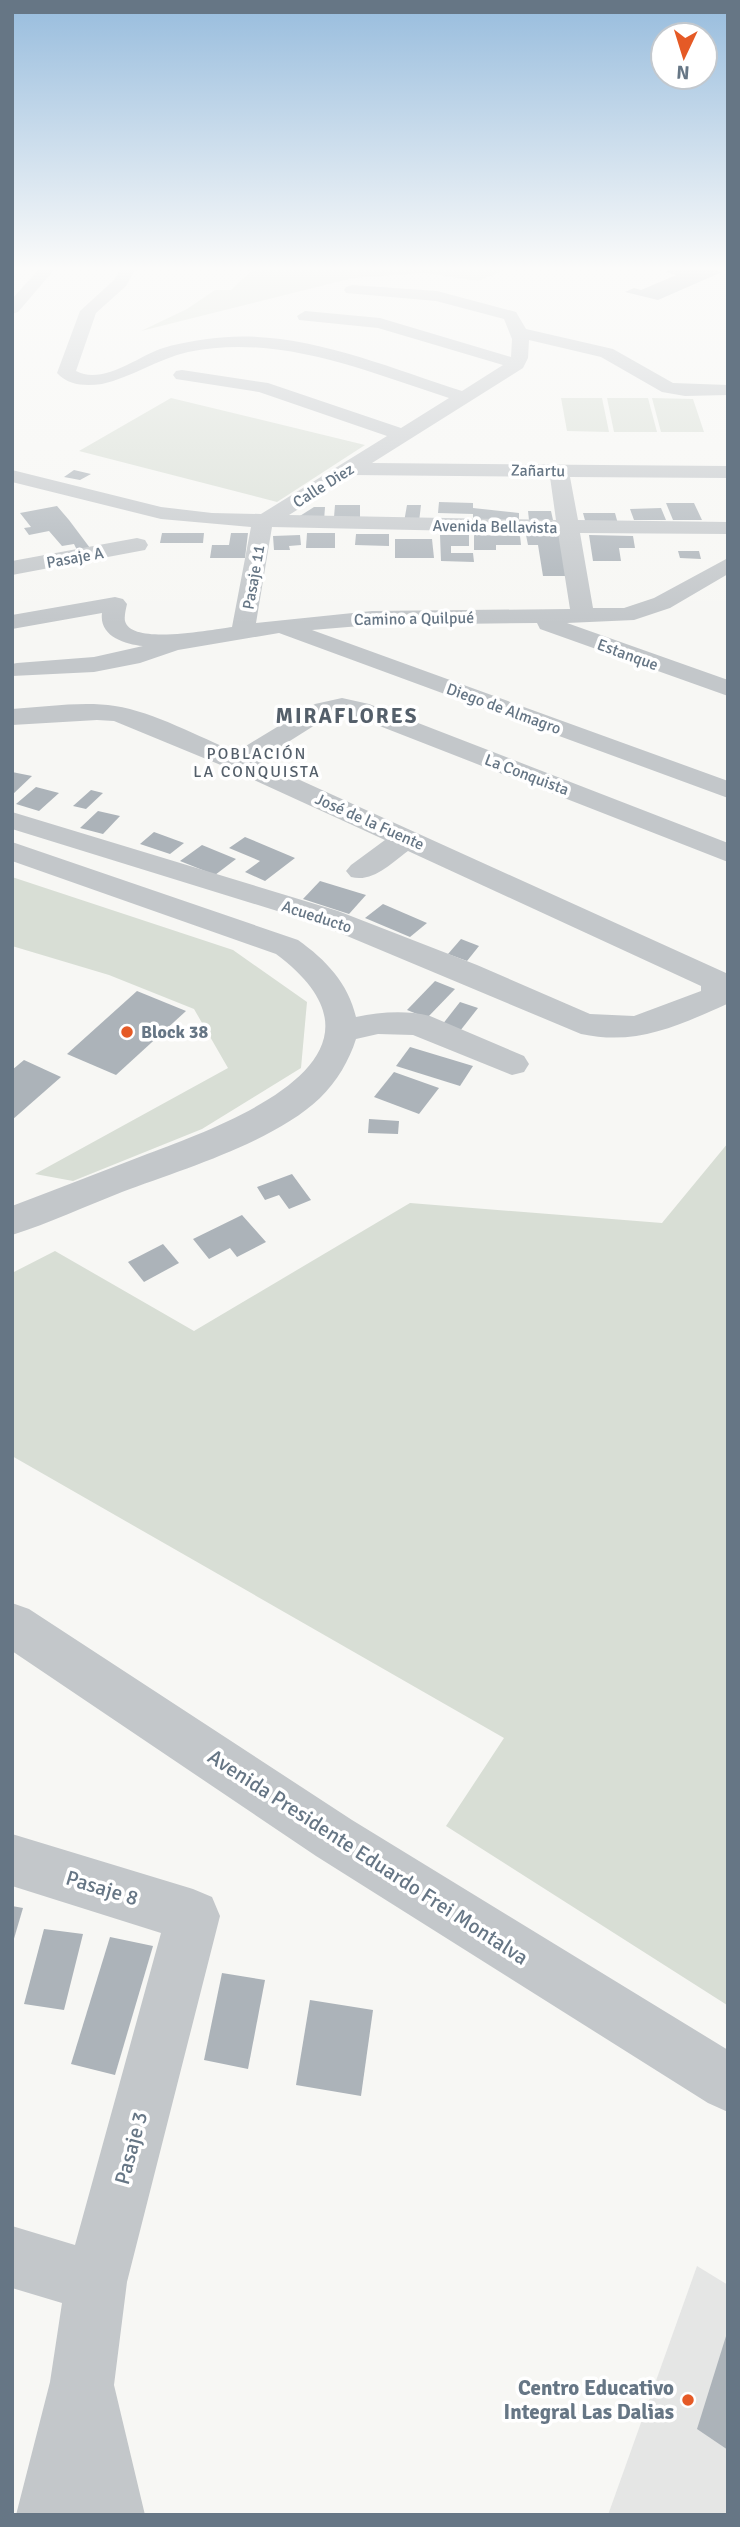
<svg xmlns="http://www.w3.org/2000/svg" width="740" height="2527" font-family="Signika,sans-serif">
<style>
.built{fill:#e5e6e5}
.green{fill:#d8ded5}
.building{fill:#acb3b9}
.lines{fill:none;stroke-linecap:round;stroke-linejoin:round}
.minor{fill:#c3c7ca;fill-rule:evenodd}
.poi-dot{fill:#e55a26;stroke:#fff;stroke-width:2.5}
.labels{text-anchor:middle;stroke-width:7;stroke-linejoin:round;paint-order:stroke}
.far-street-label{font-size:16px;fill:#667685;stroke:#fff}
.far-neighbourhood-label{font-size:16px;letter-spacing:2px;fill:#545f6a;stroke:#fff}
.poi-label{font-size:18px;font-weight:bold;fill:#667685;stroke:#fff;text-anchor:start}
.far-district-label{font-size:21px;font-weight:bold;letter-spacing:2px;fill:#545f6a;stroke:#fff}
.near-street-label{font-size:21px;fill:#667685;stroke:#fff}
.near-poi-label{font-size:21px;font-weight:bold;fill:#667685;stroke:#fff;text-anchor:end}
</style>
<rect width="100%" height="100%" fill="#f7f7f4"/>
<path class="built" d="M 697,2266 L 728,2285 L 728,2515 L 608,2515 Z"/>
<g class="green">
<path d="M 252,270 L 505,270 L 478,281 L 425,273 L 353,278 L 141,331 L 187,309 L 215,290 L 231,290 Z"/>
<path d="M 171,398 L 365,445 L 277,502 L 79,451 Z"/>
<path d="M 561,398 L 602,398 L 609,432 L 567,431 Z"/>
<path d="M 607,398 L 648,398 L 657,432 L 614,432 Z"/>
<path d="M 652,398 L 693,399 L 704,432 L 661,432 Z"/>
<path d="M 12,877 L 233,950 L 307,1002 L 301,1068 L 202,1129 L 73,1181 L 35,1174 L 228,1068 L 194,1009 L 109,975 L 12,946 Z"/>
<path d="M 728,1143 L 728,2005 L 727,2005 L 446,1826 L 504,1738 L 12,1456 L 12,1273 L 55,1251 L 194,1331 L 410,1203 L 662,1223 Z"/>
</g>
<g class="building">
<path d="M 669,270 L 714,270 L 722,272 L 658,300 L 625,292 L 634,288 L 641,290 L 676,275 L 665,272 Z"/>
<path d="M 74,470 L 91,474 L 80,480 L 64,477 Z"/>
<path d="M 439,502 L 473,503 L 473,508 L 519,513 L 519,523 L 473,522 L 473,514 L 438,513 Z"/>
<path d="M 666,503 L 694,503 L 702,520 L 673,520 Z"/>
<path d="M 335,505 L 360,505 L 360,517 L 334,517 Z"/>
<path d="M 407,505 L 421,505 L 419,522 L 404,522 Z"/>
<path d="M 57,506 L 69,520 L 90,548 L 77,550 L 74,544 L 62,546 L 49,531 L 29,535 L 24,528 L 31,527 L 20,513 Z"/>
<path d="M 314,507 L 325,507 L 324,521 L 292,521 Z"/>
<path d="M 661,508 L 666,520 L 634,520 L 630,509 Z"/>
<path d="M 528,511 L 551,511 L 553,520 L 529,520 Z"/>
<path d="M 583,513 L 615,513 L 618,524 L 586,524 Z"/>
<path d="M 162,533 L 204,533 L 203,543 L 160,543 Z"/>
<path d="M 231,533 L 248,533 L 245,558 L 210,558 L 212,545 L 229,545 Z"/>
<path d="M 307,533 L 335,533 L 335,548 L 306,548 Z"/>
<path d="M 356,534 L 389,534 L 389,546 L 355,545 Z"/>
<path d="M 300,535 L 301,545 L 289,546 L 290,550 L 274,550 L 273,536 Z"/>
<path d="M 440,535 L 469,535 L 469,546 L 451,546 L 451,553 L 473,553 L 474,562 L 441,561 Z"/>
<path d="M 474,535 L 520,536 L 521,545 L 496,545 L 496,550 L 474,550 Z"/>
<path d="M 526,535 L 562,535 L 570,576 L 543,576 L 538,545 L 528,545 Z"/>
<path d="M 589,535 L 633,536 L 635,548 L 619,548 L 621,561 L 593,561 Z"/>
<path d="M 395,539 L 432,539 L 434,558 L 395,558 Z"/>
<path d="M 678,551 L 699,551 L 701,559 L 680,558 Z"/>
<path d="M 12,772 L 32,776 L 12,795 Z"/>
<path d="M 36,787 L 59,793 L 39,811 L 16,804 Z"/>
<path d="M 91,790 L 103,793 L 86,809 L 73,806 Z"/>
<path d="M 98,811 L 120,816 L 103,834 L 80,828 Z"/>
<path d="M 154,832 L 184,843 L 170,854 L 140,844 Z"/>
<path d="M 245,837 L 295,858 L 265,881 L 245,872 L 260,861 L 229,848 Z"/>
<path d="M 202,845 L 236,859 L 215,875 L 180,861 Z"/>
<path d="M 320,881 L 366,895 L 349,914 L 303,899 Z"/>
<path d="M 383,904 L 427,923 L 410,937 L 365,918 Z"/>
<path d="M 461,939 L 479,946 L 467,961 L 448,954 Z"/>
<path d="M 435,981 L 455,989 L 427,1018 L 407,1010 Z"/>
<path d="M 137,991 L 186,1011 L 116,1075 L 67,1054 Z"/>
<path d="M 460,1002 L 478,1008 L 460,1031 L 442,1025 Z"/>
<path d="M 410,1047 L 473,1066 L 460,1086 L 396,1066 Z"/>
<path d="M 24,1060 L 61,1077 L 12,1120 L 12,1070 Z"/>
<path d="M 394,1072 L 439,1088 L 419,1114 L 374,1097 Z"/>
<path d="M 369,1119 L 399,1121 L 398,1134 L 368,1133 Z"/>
<path d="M 292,1174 L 311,1200 L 289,1209 L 279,1195 L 265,1200 L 257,1187 Z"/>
<path d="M 242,1215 L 266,1242 L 237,1257 L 230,1248 L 209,1259 L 193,1239 Z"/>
<path d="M 163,1244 L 179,1263 L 144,1282 L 128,1262 Z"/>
<path d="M 12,1906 L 23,1908 L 13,1942 L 12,1942 Z"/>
<path d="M 44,1929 L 83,1934 L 64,2010 L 24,2004 Z"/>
<path d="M 110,1937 L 153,1946 L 115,2075 L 71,2064 Z"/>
<path d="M 222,1973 L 265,1980 L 248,2069 L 204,2060 Z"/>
<path d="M 310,2000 L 373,2010 L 361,2096 L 296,2085 Z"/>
<path d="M 727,2333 L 728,2333 L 728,2450 L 697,2429 Z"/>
</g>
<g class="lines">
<g class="minor">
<path d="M 38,270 L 54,270 L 18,312 L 12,314 L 12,299 Z"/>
<path d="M 120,270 L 135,270 L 126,286 L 96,313 L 76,371 C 102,385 136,358 160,349 C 175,344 192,341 207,339 C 293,326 381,365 462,391 L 503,365 L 378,328 L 299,320 L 297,316 L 305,311 L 380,318 L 511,357 L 512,339 L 504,319 L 436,301 L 346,293 L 344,290 L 346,287 L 352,285 L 437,291 L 516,312 L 526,329 L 613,349 L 673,383 L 728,385 L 728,395 L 685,396 L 662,392 L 601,357 L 529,340 L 528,358 L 523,368 L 372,463 L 728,466 L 728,478 L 570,477 L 578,520 L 728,522 L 728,534 L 580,533 L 593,608 L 624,608 L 654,598 L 728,558 L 728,574 L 670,608 L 634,620 L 567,623 L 728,680 L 728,696 L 540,629 L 537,623 L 372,625 L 312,630 L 728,781 L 728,798 L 279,633 L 178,650 L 140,663 L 94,672 L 12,676 L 12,664 L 17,663 L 94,657 L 143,646 C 124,644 99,636 102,613 L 12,629 L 12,615 L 115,597 L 123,599 L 127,604 C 126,609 124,616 125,621 C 131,646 214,629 232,627 L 251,527 L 161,519 L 12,482 L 12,470 L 161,507 L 212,513 L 261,514 L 387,436 L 259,392 L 176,379 L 173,375 L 176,371 L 182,370 L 268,383 L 401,428 L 449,398 C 365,371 278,333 188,352 C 158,359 132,377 102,384 C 86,386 69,386 57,373 L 80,311 L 114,280 ZM 353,475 L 550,477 L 556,520 L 289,515 ZM 272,527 L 558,533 L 570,609 L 372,611 L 256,623 Z"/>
<path d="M 137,538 L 145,540 L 148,545 L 145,550 L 12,575 L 12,561 Z"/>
<path d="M 342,698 L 369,704 L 728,843 L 728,862 L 354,716 L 331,715 L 258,761 L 726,973 L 727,1004 C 677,1026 637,1046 581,1034 L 316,923 L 12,829 L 12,812 L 338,911 L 477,965 L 590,1014 L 634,1016 L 701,991 L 701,986 L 408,851 C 391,863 373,883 351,877 L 346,871 L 351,865 L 385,840 L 228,768 L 114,721 L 97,720 L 12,725 L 12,709 C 46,707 82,701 115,706 C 154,712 199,737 236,752 L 315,704 Z"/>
<path d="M 12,842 L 298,940 C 326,960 348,983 356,1017 C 380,1012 406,1010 430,1016 L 524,1056 L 529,1064 L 524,1072 L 512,1075 L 413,1035 L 378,1034 L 356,1039 C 349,1061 337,1081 320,1098 C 274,1142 183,1169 122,1192 C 86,1206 50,1223 12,1235 L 12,1206 C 56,1189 99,1173 142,1156 C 225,1125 415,1058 276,954 L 12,861 Z"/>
<path d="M 12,1603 L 29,1609 L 352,1820 L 728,2050 L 728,2112 L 708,2103 L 316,1856 L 12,1651 Z"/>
<path d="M 12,1834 L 193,1889 L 212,1897 L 220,1916 L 127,2282 L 114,2385 L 145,2515 L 16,2515 L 50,2382 L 62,2303 L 12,2288 L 12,2226 L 75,2245 L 161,1933 L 12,1886 Z"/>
</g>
</g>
<linearGradient id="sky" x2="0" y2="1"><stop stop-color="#97bcdd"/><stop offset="0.43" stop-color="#fbfbfa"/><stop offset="1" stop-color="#fbfbfa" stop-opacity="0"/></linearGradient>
<rect width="740" height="624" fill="url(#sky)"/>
<g class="poi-dot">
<circle cx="127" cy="1032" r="7"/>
<circle cx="688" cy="2400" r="7"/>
</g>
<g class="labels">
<g class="far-street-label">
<text transform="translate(538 470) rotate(1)" y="6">Zañartu</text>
<text transform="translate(323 485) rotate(-32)" y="6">Calle Diez</text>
<text transform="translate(495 526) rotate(1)" y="6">Avenida Bellavista</text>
<text transform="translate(75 557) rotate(-10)" y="6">Pasaje A</text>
<text transform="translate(253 577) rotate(-80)" y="6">Pasaje 11</text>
<text transform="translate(414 618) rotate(-1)" y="6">Camino a Quilpué</text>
<text transform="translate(628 654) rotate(20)" y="6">Estanque</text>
<text transform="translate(504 708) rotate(20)" y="6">Diego de Almagro</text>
<text transform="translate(527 774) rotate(21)" y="6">La Conquista</text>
<text transform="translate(370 821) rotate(24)" y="6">José de la Fuente</text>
<text transform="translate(317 916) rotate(18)" y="6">Acueducto</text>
</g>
<g class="far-neighbourhood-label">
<text x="257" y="759">POBLACIÓN<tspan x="257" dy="18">LA CONQUISTA</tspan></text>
</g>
<g class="poi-label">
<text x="141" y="1038">Block 38</text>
</g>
<g class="far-district-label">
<text x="347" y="723">MIRAFLORES</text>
</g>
<g class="near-street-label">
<text transform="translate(368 1857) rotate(33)" y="7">Avenida Presidente Eduardo Frei Montalva</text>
<text transform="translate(102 1888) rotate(17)" y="7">Pasaje 8</text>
<text transform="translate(131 2148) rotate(-75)" y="7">Pasaje 3</text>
</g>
<g class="near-poi-label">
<text x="674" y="2395">Centro Educativo<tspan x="674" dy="24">Integral Las Dalias</tspan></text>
</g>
</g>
<rect width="740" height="2527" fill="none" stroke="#667685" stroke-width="28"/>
<g transform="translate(684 56) rotate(184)"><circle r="33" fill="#ffffff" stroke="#c2c8ce" stroke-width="2"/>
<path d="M0-5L12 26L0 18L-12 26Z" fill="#e55a26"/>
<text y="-10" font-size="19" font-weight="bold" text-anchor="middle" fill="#667685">N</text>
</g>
</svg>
